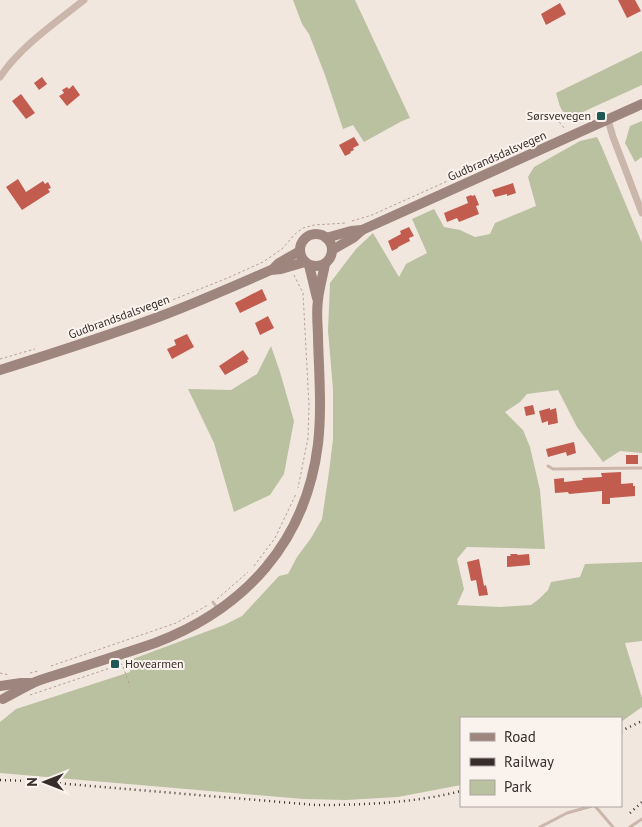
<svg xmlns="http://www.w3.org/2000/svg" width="642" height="827" font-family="'PT Sans',sans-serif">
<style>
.green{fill:#bac1a0}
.building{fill:#c15c4f}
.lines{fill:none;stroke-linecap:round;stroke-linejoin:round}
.path{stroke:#b69f96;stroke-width:1;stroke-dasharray:2.5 2.5;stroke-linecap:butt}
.service{stroke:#cab6ab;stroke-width:3}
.minor{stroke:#cab6ab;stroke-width:7}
.secondary{stroke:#9e857d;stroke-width:10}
.rail{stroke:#382d2a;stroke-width:2.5;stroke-dasharray:1 4;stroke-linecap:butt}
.poi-dot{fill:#215855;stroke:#faf2ec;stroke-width:2}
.labels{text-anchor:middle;stroke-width:4;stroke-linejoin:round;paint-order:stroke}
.poi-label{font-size:12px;fill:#382d2a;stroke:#faf2ec;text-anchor:end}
.street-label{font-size:12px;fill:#382d2a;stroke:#faf2ec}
</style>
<rect width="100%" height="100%" fill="#f2e7df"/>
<g class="green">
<path d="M 293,0 L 355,0 L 410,118 L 402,121 L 364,142 L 353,125 L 343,129 L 325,75 L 309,34 L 302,24 Z"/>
<path d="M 642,51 L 642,85 L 574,116 C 560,116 560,105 556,93 Z"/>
<path d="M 642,121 L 642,157 L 635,162 L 625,143 L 630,126 Z"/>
<path d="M 597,137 L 601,145 L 642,243 L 642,453 L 620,451 L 603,462 L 577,427 L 558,390 L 527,394 L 520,402 L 505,412 L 523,430 L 530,447 L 540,490 L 545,549 L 467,547 L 457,559 L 464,589 L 457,605 L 500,607 L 531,605 L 539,599 L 548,590 L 551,582 L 580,577 L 585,564 L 642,562 L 642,641 L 625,643 L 642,698 L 642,707 L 621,722 L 621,718 L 461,718 L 461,785 L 398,797 L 346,800 L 303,799 L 0,773 L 0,722 L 16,709 L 130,672 L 130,660 L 224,625 L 242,616 L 279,576 L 288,574 L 297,557 L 311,538 L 322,519 L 329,472 L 333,439 L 333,389 L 328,331 L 330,283 L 356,249 L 373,233 L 399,277 L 406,264 L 427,253 L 412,219 L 434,209 L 444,227 L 460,230 L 475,237 L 490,234 L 495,223 L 536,206 L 528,177 L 534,167 L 580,141 Z"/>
<path d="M 271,346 L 280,372 L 294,421 L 284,474 L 270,495 L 234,512 L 214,443 L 188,389 L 231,390 L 257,374 Z"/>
</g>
<g class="building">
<path d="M 618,0 L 635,0 L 641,11 L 627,18 Z"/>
<path d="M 560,3 L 566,14 L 546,25 L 541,14 Z"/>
<path d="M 42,77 L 47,84 L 39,90 L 34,83 Z"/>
<path d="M 73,85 L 80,95 L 67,106 L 59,96 L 64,93 L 62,90 L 67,87 L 69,89 Z"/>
<path d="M 21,94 L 35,113 L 26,119 L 12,101 Z"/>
<path d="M 354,137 L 359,145 L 353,148 L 354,150 L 350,152 L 351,153 L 345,156 L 339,145 Z"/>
<path d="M 18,179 L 26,192 L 43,181 L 45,184 L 48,182 L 51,188 L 48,189 L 50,192 L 22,210 L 6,187 Z"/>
<path d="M 513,183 L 516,193 L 507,196 L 507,194 L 495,197 L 492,190 Z"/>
<path d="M 471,195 L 472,196 L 475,195 L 479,205 L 476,206 L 479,214 L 459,222 L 457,218 L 447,222 L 444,213 L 468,203 L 466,197 Z"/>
<path d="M 409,227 L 414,236 L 409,238 L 410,241 L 398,247 L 398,248 L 392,251 L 388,241 L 401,234 L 400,231 Z"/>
<path d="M 262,289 L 267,300 L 240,313 L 235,303 Z"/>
<path d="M 268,316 L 274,328 L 260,335 L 255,323 Z"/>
<path d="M 187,334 L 194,347 L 172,359 L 167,349 L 176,345 L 174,340 Z"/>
<path d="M 243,350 L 249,359 L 247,360 L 248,362 L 225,375 L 219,366 Z"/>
<path d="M 533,405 L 535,414 L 526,416 L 524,407 Z"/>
<path d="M 550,408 L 550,410 L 556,408 L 558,423 L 548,425 L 548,421 L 542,423 L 539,411 Z"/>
<path d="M 574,442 L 576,453 L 567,456 L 566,452 L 548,457 L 546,449 Z"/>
<rect x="626" y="455" width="12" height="9"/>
<path d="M 621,472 L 621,484 L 633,483 L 633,486 L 635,486 L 635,496 L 610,498 L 610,504 L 602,504 L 602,491 L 569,494 L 568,492 L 555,493 L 554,479 L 564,478 L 564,482 L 583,480 L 582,478 L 602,477 L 601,473 Z"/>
<path d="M 510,554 L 517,554 L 518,555 L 529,554 L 530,565 L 507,567 L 507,556 L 511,556 Z"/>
<path d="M 479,559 L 484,586 L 486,585 L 488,595 L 479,596 L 476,580 L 471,581 L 467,562 Z"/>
</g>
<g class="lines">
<g class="path">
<path d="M 553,114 L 564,128"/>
<path d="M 590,117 L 598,113"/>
<path d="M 352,221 L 372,215 L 543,138"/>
<path d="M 294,275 L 303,293 L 309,405 L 308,438 L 298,488"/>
<path d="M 122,320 L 230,277 L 263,262 L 282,249 L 295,234 L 303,228 L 314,225 L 346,223"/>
<path d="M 0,359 L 35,349"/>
<path d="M 254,566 L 275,538 L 296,494"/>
<path d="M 217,599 L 248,572"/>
<path d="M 51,666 L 176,623 L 208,605"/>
<path d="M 0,673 L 9,675"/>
<path d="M 30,673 L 38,671"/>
<path d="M 30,695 L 122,664 L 130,686"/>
</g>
<g class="service">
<path d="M 548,466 L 553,469 L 642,468"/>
<path d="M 213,602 L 217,608"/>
<path d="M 595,806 L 613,827"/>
<path d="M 540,827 L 567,813 L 592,806"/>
<path d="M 630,827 L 642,819"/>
</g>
<g class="minor">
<path d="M 0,77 C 21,46 55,23 84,0"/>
<path d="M 608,120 L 613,137 L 642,213"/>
</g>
<g class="secondary">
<circle cx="316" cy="250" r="16"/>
<path d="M 326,238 L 351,231 L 362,230"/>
<path d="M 332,250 L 353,238 L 362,230 L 642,104"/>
<path d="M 309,265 L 317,298"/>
<path d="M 274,268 L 279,263 L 300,251"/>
<path d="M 0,370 C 54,353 108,336 161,316 C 198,302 234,286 271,270 L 281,269 L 305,262"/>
<path d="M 0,686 L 21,683 L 31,683"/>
<path d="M 3,699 C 12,694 23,688 33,683 C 44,678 57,675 69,671 C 97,662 126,653 155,643 C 245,609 306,542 318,444 C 322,409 319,373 318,338 C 318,326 316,313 318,300 C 319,289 323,275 325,264"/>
</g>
<g class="rail">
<path d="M 621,731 L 642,721"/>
<path d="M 0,780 L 32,781 L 316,805 C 364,805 414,803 461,791"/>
<path d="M 630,813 L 642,802"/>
</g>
</g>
<g class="poi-dot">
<rect x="596" y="111" width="10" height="10" rx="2.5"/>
<rect x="110" y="659" width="10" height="10" rx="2.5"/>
</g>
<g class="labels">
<g class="poi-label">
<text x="591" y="120">Sørsvevegen</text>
<text x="125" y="668" text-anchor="start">Hovearmen</text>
</g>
<g class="street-label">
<text transform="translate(497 156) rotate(-24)" y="4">Gudbrandsdalsvegen</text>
<text transform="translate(119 317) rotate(-20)" y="4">Gudbrandsdalsvegen</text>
</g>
</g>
<rect x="460" y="717" width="162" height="90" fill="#faf2ec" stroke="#aca39e"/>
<rect x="470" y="733" width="25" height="8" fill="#9e857d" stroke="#aca39e"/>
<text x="504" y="742" font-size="15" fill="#382d2a">Road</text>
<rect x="470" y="758" width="25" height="8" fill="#382d2a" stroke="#aca39e"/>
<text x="504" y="767" font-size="15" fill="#382d2a">Railway</text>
<rect x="470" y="780" width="25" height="15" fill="#bac1a0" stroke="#aca39e"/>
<text x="504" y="792" font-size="15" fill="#382d2a">Park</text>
<g transform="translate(45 782) rotate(270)" stroke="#faf2ec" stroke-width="4" paint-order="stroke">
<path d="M0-4L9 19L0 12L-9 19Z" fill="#382d2a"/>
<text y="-8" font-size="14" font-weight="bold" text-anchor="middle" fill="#382d2a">N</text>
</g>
</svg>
